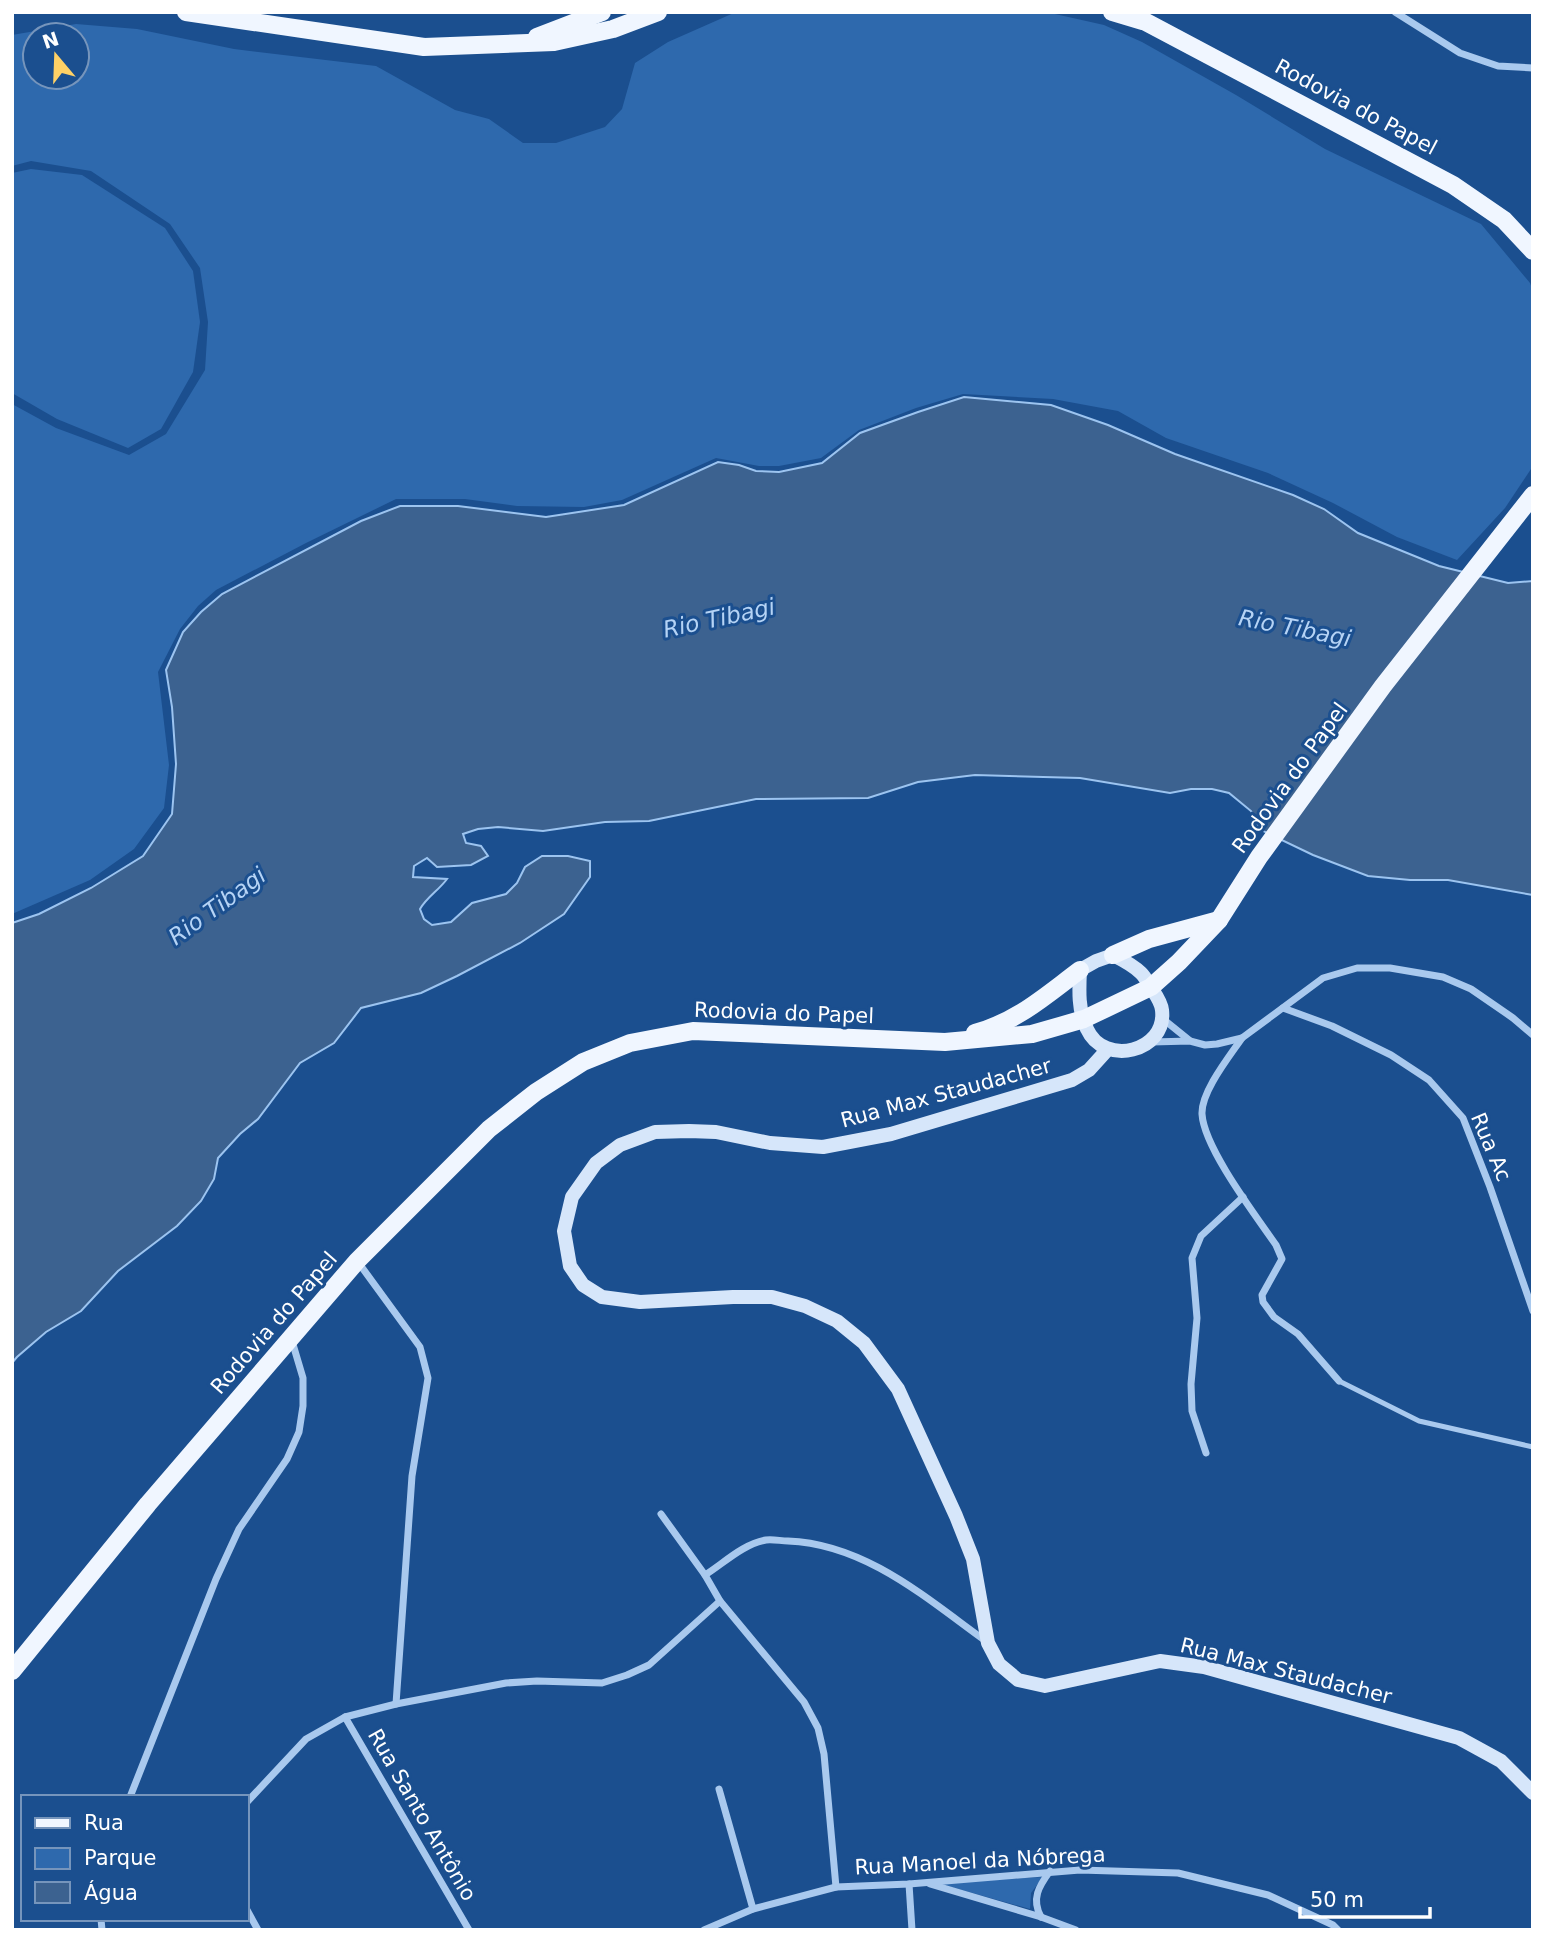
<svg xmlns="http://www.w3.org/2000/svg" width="1545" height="1942" font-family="'DejaVu Sans',sans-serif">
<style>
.green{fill:#2e69ad;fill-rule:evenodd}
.water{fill:#3c6290;stroke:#9cc4f0;stroke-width:2}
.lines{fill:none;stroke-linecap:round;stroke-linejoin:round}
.service{stroke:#a9c9ee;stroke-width:5}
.minor{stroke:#a9c9ee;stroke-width:7}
.secondary{stroke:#d6e6fa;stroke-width:14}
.primary{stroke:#f0f6ff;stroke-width:18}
.labels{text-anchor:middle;stroke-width:6;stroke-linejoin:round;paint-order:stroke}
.street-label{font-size:21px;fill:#fff;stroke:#1b4f8f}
.water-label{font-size:23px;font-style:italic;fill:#b5d3f5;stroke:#1b4f8f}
</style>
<rect width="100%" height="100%" fill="#1b4f8f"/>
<g class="green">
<path d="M 736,12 L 1046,12 L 1104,25 L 1142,42 L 1236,95 L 1325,149 L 1481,224 L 1530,283 L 1533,291 L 1533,466 L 1505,508 L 1457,560 L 1397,537 L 1333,503 L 1268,473 L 1166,438 L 1118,411 L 1053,399 L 963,394 L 916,408 L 859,430 L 821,458 L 779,466 L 759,466 L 716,458 L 622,500 L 584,507 L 517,506 L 465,499 L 396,499 L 306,543 L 216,590 L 198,606 L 180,629 L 158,672 L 169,765 L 164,808 L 134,849 L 90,880 L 12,914 L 12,404 L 56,428 L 129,455 L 166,434 L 205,370 L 208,322 L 200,268 L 170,224 L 91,171 L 31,161 L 12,166 L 12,35 L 76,24 L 137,29 L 234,49 L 376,66 L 455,110 L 489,119 L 523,143 L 556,143 L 605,127 L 622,109 L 635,63 L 668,42 ZM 35,35 L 77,35 L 77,77 L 35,77 Z"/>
<path d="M 31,169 L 82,175 L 165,228 L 193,271 L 200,322 L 193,372 L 161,429 L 128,448 L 57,419 L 12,393 L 12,173 Z"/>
<path d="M 1043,1877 L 1031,1893 L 1030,1909 L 937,1883 Z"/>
</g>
<path class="water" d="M 964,397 L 1051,405 L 1108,425 L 1175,454 L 1293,495 L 1324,509 L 1358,533 L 1439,566 L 1508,583 L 1533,581 L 1533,895 L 1448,880 L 1410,880 L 1368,876 L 1313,855 L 1259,829 L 1251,811 L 1229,793 L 1212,789 L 1191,789 L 1170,793 L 1080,778 L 975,775 L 918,782 L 868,798 L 756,799 L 649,821 L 605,822 L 543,831 L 498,827 L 478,829 L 463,834 L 466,843 L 481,846 L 488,856 L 471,865 L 437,867 L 427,858 L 414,866 L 413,877 L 447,879 C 439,890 427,897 420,909 L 424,919 L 432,925 L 451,922 L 472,903 L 506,894 L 517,883 L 525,867 L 542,856 L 568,856 L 590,861 L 590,877 L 564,914 L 520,943 L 457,976 L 421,993 L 361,1008 L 334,1043 L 300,1063 L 258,1119 L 240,1134 L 218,1158 L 214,1179 L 201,1201 L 177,1226 L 118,1271 L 81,1311 L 46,1332 L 17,1357 L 12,1363 L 12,923 L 39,914 L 91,888 L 143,856 L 172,814 L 176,764 L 172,707 L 166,670 L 183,632 L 201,612 L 222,594 L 361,521 L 400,506 L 458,506 L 546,517 L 624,505 L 718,462 L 739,465 L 756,471 L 779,472 L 822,463 L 860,433 L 918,412 Z"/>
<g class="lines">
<path class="service" d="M 1339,1381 L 1419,1421 L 1533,1447"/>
<g class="minor">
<path d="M 1395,12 L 1460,53 L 1498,66 L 1533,68"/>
<path d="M 1283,1008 L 1332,1026 L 1391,1055 L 1429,1080 L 1463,1118 L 1490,1187 L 1533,1311"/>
<path d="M 1163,1019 L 1189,1040"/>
<path d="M 1242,1038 C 1229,1057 1201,1092 1202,1114 C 1204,1148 1256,1216 1276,1245 L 1282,1259 L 1262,1295 L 1263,1302 L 1274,1317 L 1298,1334 L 1339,1381"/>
<path d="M 1152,1042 L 1190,1041 L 1205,1045 L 1217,1044 L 1242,1038 L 1323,978 L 1357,968 L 1390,968 L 1443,977 L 1471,989 L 1513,1018 L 1533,1035"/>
<path d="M 358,1262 L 420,1347 L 428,1378 L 412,1476 L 396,1704"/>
<path d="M 1206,1453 L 1192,1411 L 1191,1384 L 1197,1318 L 1192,1258 L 1201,1236 L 1243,1197"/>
<path d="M 661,1514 L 705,1575"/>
<path d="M 345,1717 L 469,1930"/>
<path d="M 719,1789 L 753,1909"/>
<path d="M 130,1797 L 216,1579 L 239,1529 L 287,1459 L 299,1432 L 303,1406 L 303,1378 L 292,1341"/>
<path d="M 247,1802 L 306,1739 L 345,1717 L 396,1704 L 506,1683 L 537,1681 L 602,1683 L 627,1675 L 649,1665 L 720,1601"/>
<path d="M 909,1884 L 912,1930"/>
<path d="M 930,1884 L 1041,1917 L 1076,1930"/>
<path d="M 836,1887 L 824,1754 L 818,1728 L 804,1702 L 720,1601 L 705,1575 C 724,1563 743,1544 766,1540 C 773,1539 781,1541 788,1541 C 866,1544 927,1599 987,1642"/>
<path d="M 247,1910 L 258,1930"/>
<path d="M 1041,1917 C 1031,1899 1039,1886 1050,1871"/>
<path d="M 101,1919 L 102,1930"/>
<path d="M 704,1930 L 753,1909 L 836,1887 L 909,1884 L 1080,1870 L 1178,1873 L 1268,1895 L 1333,1925 L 1338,1930"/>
</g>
<g class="secondary">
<path d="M 1113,955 C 1123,960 1133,965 1141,973 C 1145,977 1147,981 1150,986 C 1155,994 1161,1001 1162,1010 C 1167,1052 1104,1067 1087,1029 C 1078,1011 1079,990 1080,970 L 1096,961 Z"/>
<path d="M 1108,1049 L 1089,1070 L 1072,1080 L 891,1134 L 823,1147 L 770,1143 L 716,1132 L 689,1131 L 655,1132 L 620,1145 L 596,1163 L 572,1197 L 564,1231 L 570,1266 L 583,1285 L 602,1297 L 640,1302 L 733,1297 L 772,1297 L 805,1306 L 837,1321 L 864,1343 L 898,1389 L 956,1516 L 973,1559 L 988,1643 L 999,1664 L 1018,1680 L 1045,1686 L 1160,1661 L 1204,1667 L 1459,1738 L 1501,1761 L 1533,1793"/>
</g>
<g class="primary">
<path d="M 186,12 L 424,47 L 554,42 L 613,29 L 658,12"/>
<path d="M 1112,12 L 1142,21"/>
<path d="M 1131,12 L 1144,21 L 1453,185 L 1504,220 L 1533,251"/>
<path d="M 537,37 L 602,12"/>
<path d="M 1113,955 L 1149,939 L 1219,920"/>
<path d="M 975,1033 C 1018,1021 1045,996 1080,970"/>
<path d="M 12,1671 L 148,1504 L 357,1261 L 489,1129 L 536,1092 L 583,1062 L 630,1043 L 693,1031 L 945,1042 L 1032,1034 L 1084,1019 L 1151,987 L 1179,962 L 1219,920 L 1259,857 L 1383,686 L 1533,495"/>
</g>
</g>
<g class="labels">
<g class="street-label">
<text transform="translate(1356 107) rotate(28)" y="7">Rodovia do Papel</text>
<text transform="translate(1290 778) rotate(-54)" y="7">Rodovia do Papel</text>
<text transform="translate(784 1013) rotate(2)" y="7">Rodovia do Papel</text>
<text transform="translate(946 1093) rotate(-15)" y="7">Rua Max Staudacher</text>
<text transform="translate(1491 1147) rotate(67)" y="7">Rua Ac</text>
<text transform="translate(274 1323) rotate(-49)" y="7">Rodovia do Papel</text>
<text transform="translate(1286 1671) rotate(14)" y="7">Rua Max Staudacher</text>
<text transform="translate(422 1815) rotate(60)" y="7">Rua Santo Antônio</text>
<text transform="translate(980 1861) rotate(-3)" y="7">Rua Manoel da Nóbrega</text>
</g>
<g class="water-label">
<text transform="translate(719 618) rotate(-12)" y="8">Rio Tibagi</text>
<text transform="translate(1295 628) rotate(11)" y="8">Rio Tibagi</text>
<text transform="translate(217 906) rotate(-36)" y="8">Rio Tibagi</text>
</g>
</g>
<rect width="1545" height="1942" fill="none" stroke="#ffffff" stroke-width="28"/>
<rect x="21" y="1795" width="228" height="126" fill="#1b4f8f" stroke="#7695bc" stroke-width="2"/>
<rect x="35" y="1818" width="35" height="10" fill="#f0f6ff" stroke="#7695bc" stroke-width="2"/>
<text x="84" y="1830" font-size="21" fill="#ffffff">Rua</text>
<rect x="35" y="1848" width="35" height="21" fill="#2e69ad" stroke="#7695bc" stroke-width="2"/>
<text x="84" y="1865" font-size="21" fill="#ffffff">Parque</text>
<rect x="35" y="1882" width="35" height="21" fill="#3c6290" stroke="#7695bc" stroke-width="2"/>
<text x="84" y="1900" font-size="21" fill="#ffffff">Água</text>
<g transform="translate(56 56) rotate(341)"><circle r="33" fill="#1b4f8f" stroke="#7695bc" stroke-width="2"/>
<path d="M0-5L12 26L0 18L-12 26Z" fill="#ffd166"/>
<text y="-10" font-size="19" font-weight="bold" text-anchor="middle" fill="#ffffff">N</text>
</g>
<path d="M1300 1907v10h130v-10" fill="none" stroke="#ffffff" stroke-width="3.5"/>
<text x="1310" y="1907" font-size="21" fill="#ffffff" stroke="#1b4f8f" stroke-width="5" paint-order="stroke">50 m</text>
</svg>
